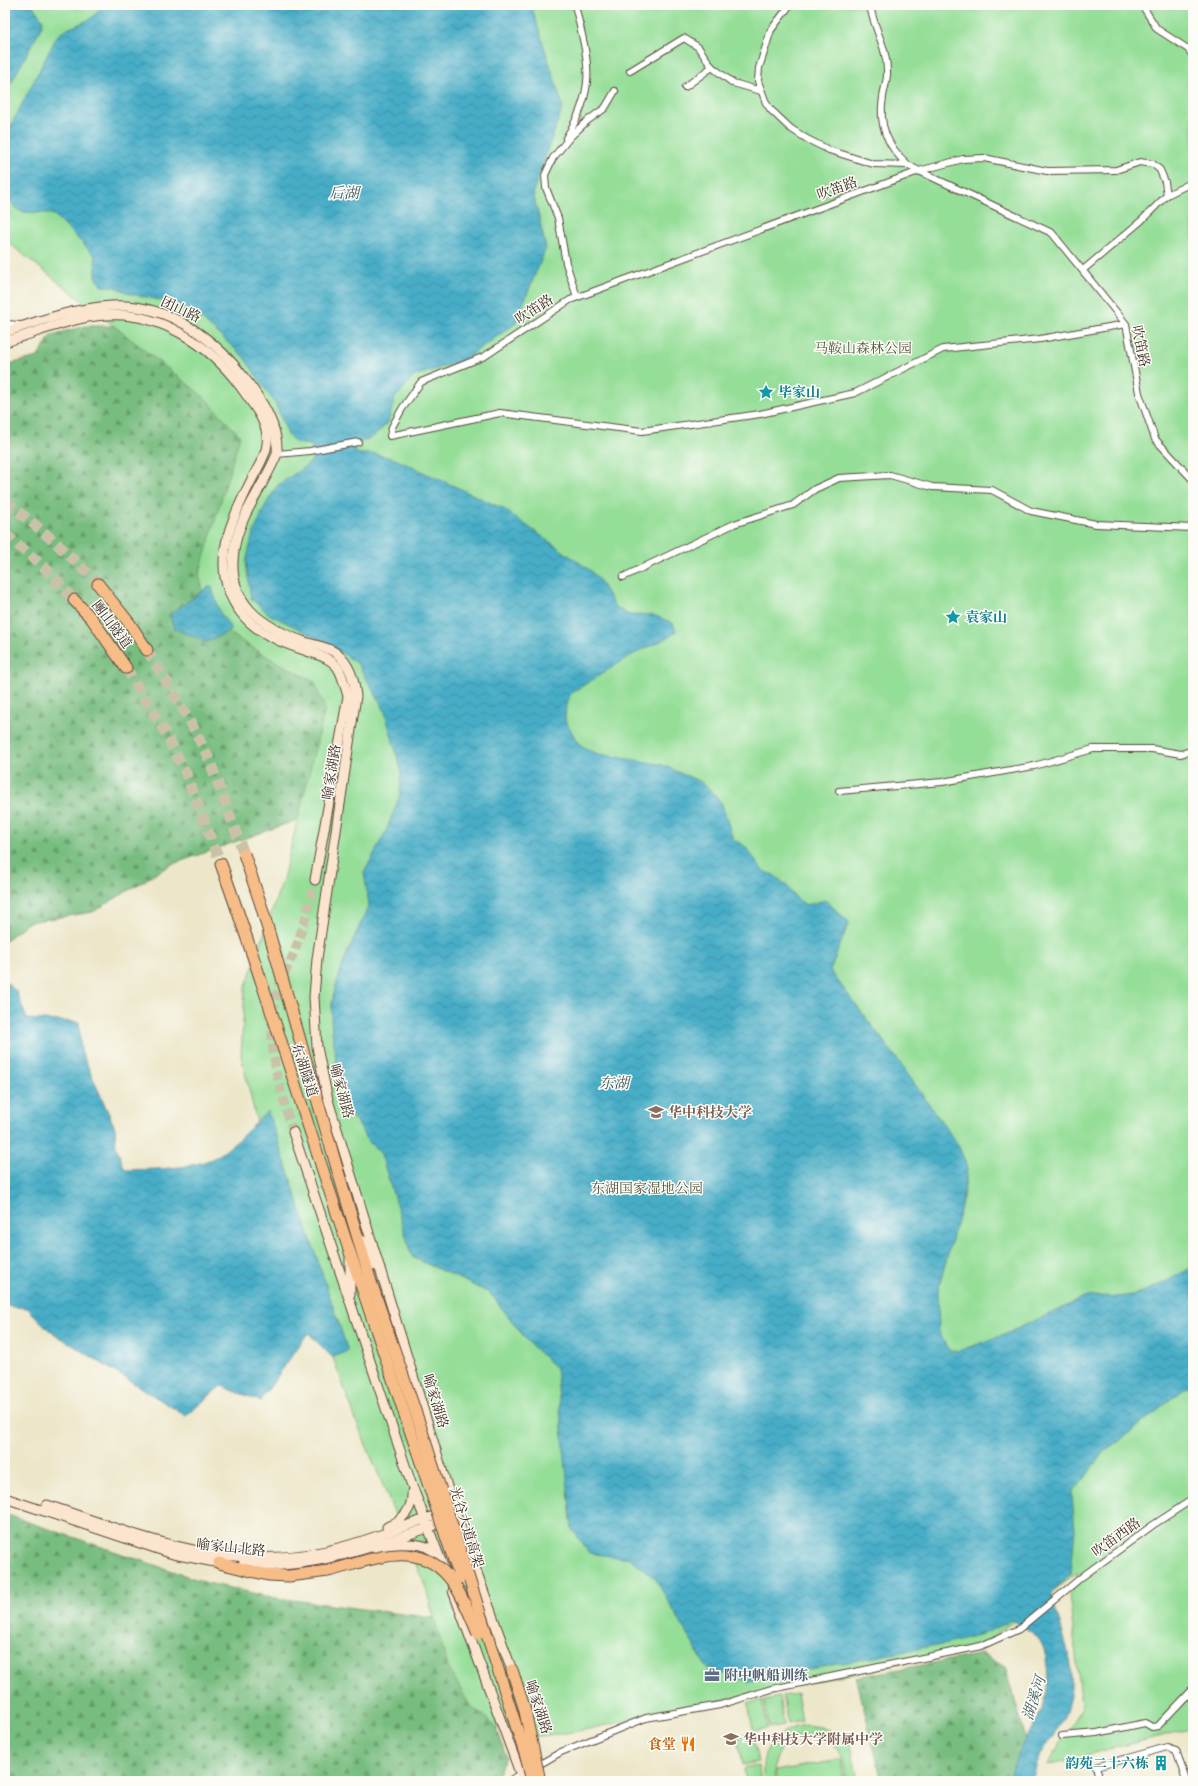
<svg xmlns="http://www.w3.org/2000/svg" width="1198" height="1786" font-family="'Old Standard TT','Noto Serif SC',serif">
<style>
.forest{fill:url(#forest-firs);stroke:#5a744f}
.park{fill:#95de98;stroke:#68845b}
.water{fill:url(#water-waves);stroke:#416c72}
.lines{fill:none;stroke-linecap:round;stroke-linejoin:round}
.secondary-tunnel{stroke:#c9c1a8;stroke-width:9;stroke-dasharray:9 4.5;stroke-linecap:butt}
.trunk-tunnel{stroke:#c9c1a8;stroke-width:11;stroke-dasharray:11 5.5;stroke-linecap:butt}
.minor-casing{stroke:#564638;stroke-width:8}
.secondary-casing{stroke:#564638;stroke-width:11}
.trunk-casing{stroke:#564638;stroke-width:13}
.minor{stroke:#fff;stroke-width:6}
.secondary{stroke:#fce5cf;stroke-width:9}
.trunk{stroke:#f7bd88;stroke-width:11}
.trunk-bridge-casing{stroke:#564638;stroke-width:13;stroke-linecap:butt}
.trunk-bridge{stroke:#f7bd88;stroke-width:11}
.labels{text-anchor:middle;stroke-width:3;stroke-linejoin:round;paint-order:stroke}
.street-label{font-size:14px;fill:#3b2a1e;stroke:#fdfcf7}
.park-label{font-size:14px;fill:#52573c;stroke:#fdfcf7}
.culture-label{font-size:14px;font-weight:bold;fill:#0d838f;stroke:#fdfcf7;text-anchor:start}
.education-label{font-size:14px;font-weight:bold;fill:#785e54;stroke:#fdfcf7;text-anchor:start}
.service-label{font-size:14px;font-weight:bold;fill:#4e5e75;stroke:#fdfcf7;text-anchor:start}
.food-label{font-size:14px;font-weight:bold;fill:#c56008;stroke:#fdfcf7;text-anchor:end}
.water-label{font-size:15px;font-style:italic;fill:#405e62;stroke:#fdfcf7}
</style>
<defs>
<pattern id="forest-firs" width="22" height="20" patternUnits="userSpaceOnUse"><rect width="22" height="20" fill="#78bd80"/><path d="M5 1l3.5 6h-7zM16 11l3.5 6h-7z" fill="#649a68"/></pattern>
<pattern id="water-waves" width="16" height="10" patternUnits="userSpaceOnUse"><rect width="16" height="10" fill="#47adc7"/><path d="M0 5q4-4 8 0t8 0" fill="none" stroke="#3c8da1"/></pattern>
</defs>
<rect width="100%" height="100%" fill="#fdfcf7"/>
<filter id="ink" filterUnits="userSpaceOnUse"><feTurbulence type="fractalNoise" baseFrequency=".025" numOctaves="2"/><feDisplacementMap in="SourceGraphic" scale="8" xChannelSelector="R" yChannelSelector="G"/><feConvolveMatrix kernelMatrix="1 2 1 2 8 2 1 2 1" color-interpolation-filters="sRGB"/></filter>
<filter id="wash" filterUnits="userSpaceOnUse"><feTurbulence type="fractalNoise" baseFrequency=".012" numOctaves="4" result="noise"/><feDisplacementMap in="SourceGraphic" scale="16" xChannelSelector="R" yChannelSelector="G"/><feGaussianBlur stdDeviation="0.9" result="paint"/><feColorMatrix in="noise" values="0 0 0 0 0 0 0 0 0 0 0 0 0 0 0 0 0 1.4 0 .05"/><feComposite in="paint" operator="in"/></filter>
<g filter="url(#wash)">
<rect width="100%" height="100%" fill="#ede7ca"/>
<g class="forest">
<path d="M 86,326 L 132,326 L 246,419 L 232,630 L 326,674 L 337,699 L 297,820 L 170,865 L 93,912 L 29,922 L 5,941 L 5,365 L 38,357 L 51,335 Z"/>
<path d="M 5,1514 L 207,1583 L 276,1598 L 442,1619 L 469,1639 L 506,1757 L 494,1781 L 5,1781 Z"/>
<path d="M 982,1654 L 1005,1667 L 1029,1749 L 1009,1777 L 995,1781 L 961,1781 L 959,1778 L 882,1781 L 856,1677 Z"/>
</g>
<g class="park">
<path d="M 5,5 L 1193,5 L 1193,1728 L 1048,1765 L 1082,1707 L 1069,1594 L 1077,1582 L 1078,1572 L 981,1646 L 574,1732 L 538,1736 L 496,1727 L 469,1704 L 448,1667 L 425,1586 L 357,1423 L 275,1200 L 241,1055 L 245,989 L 283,879 L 325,709 L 314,681 L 264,655 L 211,621 L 199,575 L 240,436 L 204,397 L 5,240 Z"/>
<path d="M 797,1694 L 802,1721 L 788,1724 L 782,1696 Z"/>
<path d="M 779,1697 L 784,1725 L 770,1728 L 764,1700 Z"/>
<path d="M 762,1700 L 768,1728 L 753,1731 L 748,1703 Z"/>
<path d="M 807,1725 L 825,1728 L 840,1737 L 849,1735 L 858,1781 L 846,1781 C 845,1772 844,1762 840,1754 C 819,1718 767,1738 775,1781 L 764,1781 C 758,1750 776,1728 807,1725 Z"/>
<path d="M 752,1734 L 758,1762 L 743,1765 L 738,1737 Z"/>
<path d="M 841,1760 L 844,1781 L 777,1781 L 775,1771 Z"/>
<path d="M 758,1765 L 761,1781 L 746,1781 L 744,1768 Z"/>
</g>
<g class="water">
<path d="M 5,5 L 32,5 L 43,20 L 41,28 L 5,94 Z"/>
<path d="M 101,5 L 531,5 L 563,106 L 533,192 L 546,248 L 515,324 L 462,361 L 414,376 L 395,398 L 388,423 L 373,437 L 356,444 L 354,449 L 358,454 L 375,454 L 395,459 L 502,508 L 591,571 L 600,581 L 615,607 L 629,615 L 653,615 L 673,623 L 676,631 L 669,637 L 632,655 L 571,693 L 566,705 L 565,720 L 578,743 L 586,748 L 598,754 L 660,764 L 701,782 L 712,791 L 722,804 L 733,839 L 746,847 L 763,871 L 774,875 L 787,886 L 795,897 L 806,905 L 825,900 L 849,922 L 830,971 L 895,1056 L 958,1145 L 966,1163 L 967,1170 L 962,1203 L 938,1290 L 939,1332 L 950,1351 L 958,1351 L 1001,1336 L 1084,1298 C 1099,1294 1113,1298 1127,1296 C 1152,1291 1171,1278 1193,1267 L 1193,1382 L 1117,1443 L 1103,1451 L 1083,1481 L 1074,1489 L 1072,1494 L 1075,1530 L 1071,1574 L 1051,1593 C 1060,1630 1081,1671 1066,1710 C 1063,1719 1057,1728 1053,1738 C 1042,1744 1035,1769 1033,1781 L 1010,1781 C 1018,1732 1056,1718 1046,1660 C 1045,1651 1042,1641 1035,1635 C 1029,1629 1019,1625 1011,1620 L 986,1633 L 943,1644 L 748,1681 L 706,1667 L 655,1578 L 630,1559 L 589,1553 L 572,1529 L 556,1368 L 529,1343 L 490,1293 L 412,1257 L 381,1154 L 366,1139 L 357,1121 L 348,1115 L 338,1076 L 331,1022 L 332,1002 L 335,988 L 345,958 L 369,905 L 364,873 L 386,831 L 400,795 L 401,770 L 384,709 L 357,663 L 328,644 L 269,614 L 251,599 L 246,562 L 252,537 L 265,506 L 277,486 L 310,463 L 312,460 L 312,447 L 310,445 L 296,443 L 288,435 L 276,405 L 243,356 L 203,320 L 169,302 L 131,294 L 115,287 L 101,286 L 96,276 L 95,256 L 54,215 L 48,213 L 21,212 L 11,203 L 5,193 L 5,137 L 57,36 C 70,23 94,25 101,5 Z"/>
<path d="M 211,585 L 220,612 L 232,630 L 206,642 L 174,628 L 170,617 L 172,613 Z"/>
<path d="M 5,981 L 16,991 L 27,1019 L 79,1022 L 81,1051 L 115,1128 L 116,1146 L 125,1170 C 152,1169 196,1170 219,1155 C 237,1143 252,1126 268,1111 L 348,1351 L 332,1357 L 308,1333 L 260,1401 L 221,1386 L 186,1416 L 50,1331 L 27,1308 L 5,1306 Z"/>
</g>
</g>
<g filter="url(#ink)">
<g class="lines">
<path class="secondary-tunnel" d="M 293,1132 C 281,1093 268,1053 273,1013 C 275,990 287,970 295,950 C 303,927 310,904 315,880"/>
<g class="trunk-tunnel">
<path d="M 5,502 C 39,526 69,554 98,584"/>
<path d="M 5,534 L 44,567 L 74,600"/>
<path d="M 147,650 L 189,719 L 209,759 L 244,854"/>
<path d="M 126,668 L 164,730 L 184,769 L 221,864"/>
</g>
<g class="minor-casing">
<g id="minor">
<path d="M 790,5 L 771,30 L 759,68 L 758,81 L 766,103 L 771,110 L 790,128 L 807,139 L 829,150 L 873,164 L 908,165 L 919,171 L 963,159 L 984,158 L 1047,171 L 1116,170 L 1140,162 L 1153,164 L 1160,170 L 1165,182 L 1167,195"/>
<path d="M 870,5 C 873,27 887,47 887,70 C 888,79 884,88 883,97 C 878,125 887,146 908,165"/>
<path d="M 1142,5 L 1157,29 L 1188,49 L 1193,56"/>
<path d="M 630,71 L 684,38 L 698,47 L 712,67 L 733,83 L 761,91"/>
<path d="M 685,87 L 712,67"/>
<path d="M 566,138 C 598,86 588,61 575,5"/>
<path d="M 1083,270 L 1141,221 L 1167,195 L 1193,182"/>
<path d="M 577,297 L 566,263 L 558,218 L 546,188 L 545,175 L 553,158 L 570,137 L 587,121 L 605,108 L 615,91"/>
<path d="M 5,324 L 21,325"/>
<path d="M 1126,324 L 1040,339 L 943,349 L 855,393 L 760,414 L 642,431 L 500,413 L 390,436 L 392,427 L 402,409 L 421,382 L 485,356 L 570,300 L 919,171 L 1052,233 L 1126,324 L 1139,393 L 1155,439 L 1193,480"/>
<path d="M 277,454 L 310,451 L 358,442"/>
<path d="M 623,577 L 734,524 L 793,505 L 815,489 L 839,478 L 890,475 L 932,487 L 992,490 L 1031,511 L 1096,524 L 1193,528"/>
<path d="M 839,791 L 942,782 L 1034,766 L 1093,749 L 1152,749 L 1181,754 L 1193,750"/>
<path d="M 1062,1736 L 1097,1733 L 1145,1723 L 1152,1727 L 1158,1726 L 1193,1689"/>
<path d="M 535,1767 L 561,1752 L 646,1718 L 720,1705 L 772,1689 L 981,1646 L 1019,1629 L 1083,1576 L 1153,1525 L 1193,1499"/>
<path d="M 509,1781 L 523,1772"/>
<path d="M 1100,1781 L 1096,1767 L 1167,1747 L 1176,1750 L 1186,1781"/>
</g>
</g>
<g class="secondary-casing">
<g id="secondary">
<path d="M 5,332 C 39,321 75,308 111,306 C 167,303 214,337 246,380 C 262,401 279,426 277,454 C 264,486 238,517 234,551 C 226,603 262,627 305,642 C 314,645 329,647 336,653 C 350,664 354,679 356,696 L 317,959 L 314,997 L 317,1047 L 328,1100 L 454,1509 L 514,1676"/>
<path d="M 5,342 C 38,332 72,317 106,315 C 159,311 210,345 240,386 C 251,402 270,423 267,444 C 266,456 258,467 253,477 C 236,511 215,550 228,589 C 241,626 272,640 307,651 C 318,655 331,658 338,668 C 343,676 345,687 348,696 L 315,880"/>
<path d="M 293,1132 L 411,1483 L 446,1574"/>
<path d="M 362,1240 L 376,1266"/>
<path d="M 350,1294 L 350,1259"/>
<path d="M 5,1498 L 173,1554 L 225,1564"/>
<path d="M 47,1505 C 140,1536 225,1573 326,1551 C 366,1543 404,1525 443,1513"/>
<path d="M 387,1527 C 403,1520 413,1510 412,1492"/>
<path d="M 376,1550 C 395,1546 425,1536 438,1557"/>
<path d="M 242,1565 C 313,1571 381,1544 447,1521"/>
<path d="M 453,1591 L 523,1781"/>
</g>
</g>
<g class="trunk-casing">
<g id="trunk">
<path d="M 98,584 L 130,624 L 147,650"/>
<path d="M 74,600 L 92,619 L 126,668"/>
<path d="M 221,864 C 271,1003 313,1145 361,1285"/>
<path d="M 337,1168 L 371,1282"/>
<path d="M 219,1563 L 268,1575 L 289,1576 L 328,1571"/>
<path d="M 512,1670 L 524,1707"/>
</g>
</g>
<use href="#minor" class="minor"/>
<use href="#secondary" class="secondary"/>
<use href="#trunk" class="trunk"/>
<g class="trunk-bridge-casing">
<g id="trunk-bridge">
<path d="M 244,854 L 261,905 L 337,1168"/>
<path d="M 371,1282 L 420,1425 L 526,1757 L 532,1781"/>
<path d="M 361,1285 L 460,1578"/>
<path d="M 328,1571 C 374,1560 421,1535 454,1584 C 464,1599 471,1617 478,1634"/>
<path d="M 524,1707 L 540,1781"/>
</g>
</g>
<use href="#trunk-bridge" class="trunk-bridge"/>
</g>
</g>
<defs>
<g id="sight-bare" transform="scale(1.2)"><path d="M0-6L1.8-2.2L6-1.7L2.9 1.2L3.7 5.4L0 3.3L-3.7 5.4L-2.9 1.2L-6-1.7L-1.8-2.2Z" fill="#0f9aa8" stroke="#fdfcf7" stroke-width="2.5" paint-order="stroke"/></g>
<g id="university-bare" transform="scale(1.2)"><path d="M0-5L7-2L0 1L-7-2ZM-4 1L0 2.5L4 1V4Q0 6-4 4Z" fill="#8d6e63" stroke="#fdfcf7" stroke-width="2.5" paint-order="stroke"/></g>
<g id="office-bare" transform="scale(1.2)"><path d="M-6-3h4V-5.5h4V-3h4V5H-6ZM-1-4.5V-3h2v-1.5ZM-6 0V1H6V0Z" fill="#5c6f8a" stroke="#fdfcf7" stroke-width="2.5" paint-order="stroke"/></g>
<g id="school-bare" transform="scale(1.2)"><path d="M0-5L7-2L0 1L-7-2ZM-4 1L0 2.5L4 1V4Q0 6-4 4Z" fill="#8d6e63" stroke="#fdfcf7" stroke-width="2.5" paint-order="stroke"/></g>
<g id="restaurant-bare" transform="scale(1.2)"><path d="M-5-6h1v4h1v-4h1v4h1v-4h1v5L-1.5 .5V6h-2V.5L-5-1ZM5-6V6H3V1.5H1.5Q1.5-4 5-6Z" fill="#e8710a" stroke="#fdfcf7" stroke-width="2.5" paint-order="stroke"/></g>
<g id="building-bare" transform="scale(1.2)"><path d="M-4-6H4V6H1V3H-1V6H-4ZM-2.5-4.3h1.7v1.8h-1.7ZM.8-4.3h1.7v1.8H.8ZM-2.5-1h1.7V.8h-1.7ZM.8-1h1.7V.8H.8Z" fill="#0f9aa8" stroke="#fdfcf7" stroke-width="2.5" paint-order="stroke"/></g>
</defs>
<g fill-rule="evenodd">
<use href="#sight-bare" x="766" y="392"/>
<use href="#sight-bare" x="953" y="617"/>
<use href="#university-bare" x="656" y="1112"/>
<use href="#office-bare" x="712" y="1675"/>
<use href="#school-bare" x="731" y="1739"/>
<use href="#restaurant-bare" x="688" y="1744"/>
<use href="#building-bare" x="1161" y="1763"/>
</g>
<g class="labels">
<g class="street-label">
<text transform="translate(837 188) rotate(-20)" y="5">吹笛路</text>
<text transform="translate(181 309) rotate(25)" y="5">团山路</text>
<text transform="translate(534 309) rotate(-33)" y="5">吹笛路</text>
<text transform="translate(1141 346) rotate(78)" y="5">吹笛路</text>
<text transform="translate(112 624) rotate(53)" y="5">團山隧道</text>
<text transform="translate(331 772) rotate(-81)" y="5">喻家湖路</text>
<text transform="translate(305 1070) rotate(72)" y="5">东湖隧道</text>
<text transform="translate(342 1091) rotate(75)" y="5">喻家湖路</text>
<text transform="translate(436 1401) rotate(73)" y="5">喻家湖路</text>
<text transform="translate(467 1527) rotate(73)" y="5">光谷大道高架</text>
<text transform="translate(1116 1537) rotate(-36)" y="5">吹笛西路</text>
<text transform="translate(231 1547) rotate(6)" y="5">喻家山北路</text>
<text transform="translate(539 1707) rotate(72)" y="5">喻家湖路</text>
</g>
<g class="park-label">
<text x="863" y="353">马鞍山森林公园</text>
<text x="647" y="1193">东湖国家湿地公园</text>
</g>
<g class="culture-label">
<text x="778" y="397">毕家山</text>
<text x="965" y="622">袁家山</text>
<text x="1149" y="1768" text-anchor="end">韵苑二十六栋</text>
</g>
<g class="education-label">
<text x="668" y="1117">华中科技大学</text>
<text x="743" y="1744">华中科技大学附属中学</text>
</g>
<g class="service-label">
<text x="724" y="1680">附中帆船训练</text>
</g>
<g class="food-label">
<text x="676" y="1749">食堂</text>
</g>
<g class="water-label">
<text x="344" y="198">后湖</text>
<text x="614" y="1088">东湖</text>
<text transform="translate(1034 1698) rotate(-72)" y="5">湖溪河</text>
</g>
</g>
<rect width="1198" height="1786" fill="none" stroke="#fdfcf7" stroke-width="20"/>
</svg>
